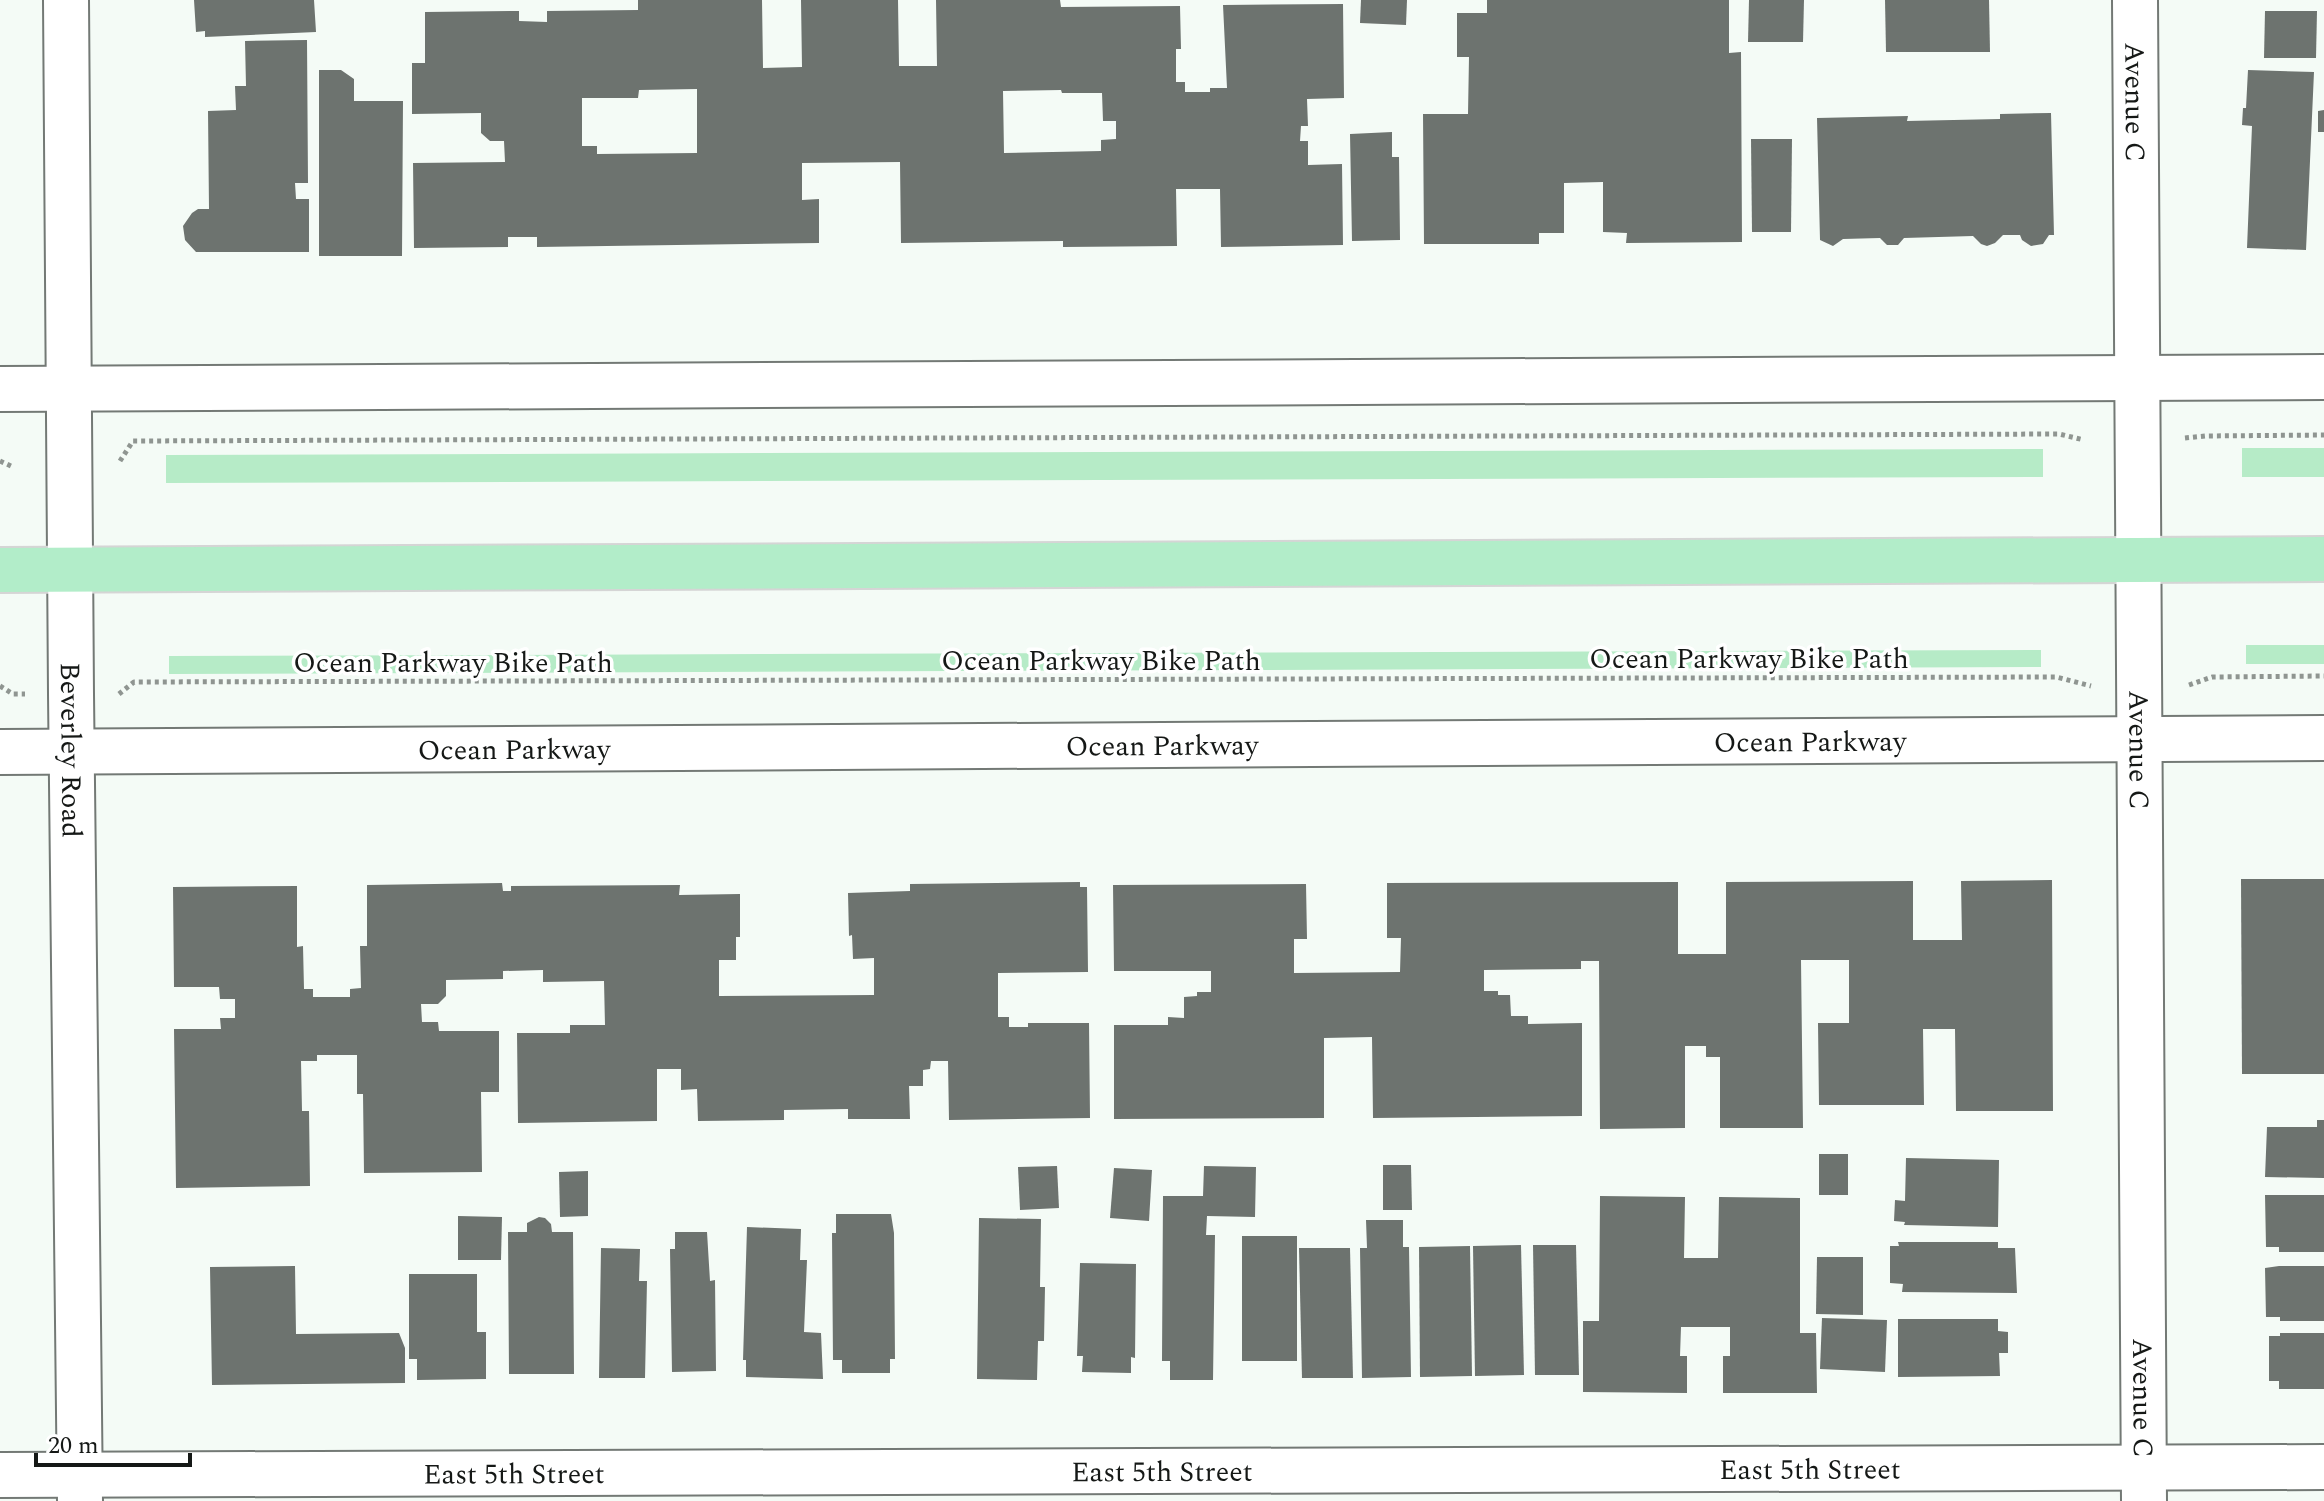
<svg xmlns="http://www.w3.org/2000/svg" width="2324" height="1501" font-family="Spectral,serif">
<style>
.grass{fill:#b6ebc7}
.building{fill:#6d736f;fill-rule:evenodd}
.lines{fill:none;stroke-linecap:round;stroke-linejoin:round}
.minor-casing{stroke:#737975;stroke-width:48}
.major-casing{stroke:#d5d5d5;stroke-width:48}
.path{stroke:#8f9591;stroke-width:5;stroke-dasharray:4 4;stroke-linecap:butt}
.minor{stroke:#fff;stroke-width:44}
.major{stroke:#b2edc9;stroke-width:44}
.labels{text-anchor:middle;stroke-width:7;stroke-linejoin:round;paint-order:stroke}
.street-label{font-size:28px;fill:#151816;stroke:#fff}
</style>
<rect width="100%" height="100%" fill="#f4fbf6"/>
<g class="grass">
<rect x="2242" y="448" width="82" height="29"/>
<path d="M 2043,449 L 2043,477 L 166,483 L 166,455 Z"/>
<rect x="2246" y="645" width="78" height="19"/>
<path d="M 2041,650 L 2041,667 L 169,674 L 169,656 Z"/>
</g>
<g class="building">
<path d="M 194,0 L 314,0 L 316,32 L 205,37 L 205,31 L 196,32 Z"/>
<path d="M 638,0 L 762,0 L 763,68 L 802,67 L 801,0 L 898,0 L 899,66 L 937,66 L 936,0 L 1060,0 L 1061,7 L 1180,6 L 1181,49 L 1176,49 L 1176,82 L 1185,82 L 1185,92 L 1210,92 L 1210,88 L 1227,88 L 1223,5 L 1343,4 L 1344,98 L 1307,99 L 1308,126 L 1301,126 L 1300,141 L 1308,141 L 1308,165 L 1342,164 L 1343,245 L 1221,247 L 1220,189 L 1176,189 L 1177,246 L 1063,247 L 1063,241 L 901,243 L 900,162 L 802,163 L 802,200 L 819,199 L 819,243 L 537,247 L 537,237 L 508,237 L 508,247 L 414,248 L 413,163 L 505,162 L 504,141 L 490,141 L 481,133 L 481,113 L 412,114 L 412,63 L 425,63 L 425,12 L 519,11 L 519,21 L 547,22 L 547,11 L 638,10 ZM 697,89 L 697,153 L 597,154 L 597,146 L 582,146 L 582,98 L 638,98 L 639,90 ZM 1061,90 L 1062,93 L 1102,93 L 1103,121 L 1116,121 L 1116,139 L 1101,140 L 1101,151 L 1004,153 L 1003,91 Z"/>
<path d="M 1361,0 L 1407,0 L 1406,25 L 1360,23 Z"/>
<path d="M 1487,0 L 1729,0 L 1729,53 L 1741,52 L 1742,242 L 1626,243 L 1627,233 L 1603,232 L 1603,182 L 1564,183 L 1564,233 L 1539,233 L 1539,244 L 1424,244 L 1423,114 L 1468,114 L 1469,57 L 1457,57 L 1457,13 L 1487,13 Z"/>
<path d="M 1749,0 L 1804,0 L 1803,42 L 1748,42 Z"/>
<path d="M 1885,0 L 1989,0 L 1990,52 L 1886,52 Z"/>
<path d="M 2265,11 L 2317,11 L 2316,58 L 2264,58 Z"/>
<path d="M 307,40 L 308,183 L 295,183 L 296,199 L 309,199 L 309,252 L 196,252 L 185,240 L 183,226 L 192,213 L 198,209 L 209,209 L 208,111 L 236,110 L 235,86 L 246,86 L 245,41 Z"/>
<path d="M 319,70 L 341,70 L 354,79 L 354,101 L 403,101 L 402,256 L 319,256 Z"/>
<path d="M 2248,70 L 2314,72 L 2306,250 L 2247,248 L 2252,126 L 2242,125 L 2243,108 L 2246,108 Z"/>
<path d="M 2324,110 L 2324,132 L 2318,132 L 2318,111 Z"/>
<path d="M 2051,113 L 2054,235 L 2049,235 L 2043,244 L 2031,246 L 2022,240 L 2020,235 L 2003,235 L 1995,243 L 1987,246 L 1981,244 L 1973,236 L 1904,238 L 1898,245 L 1887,245 L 1880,238 L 1843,239 L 1833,246 L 1820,240 L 1817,118 L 1908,116 L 1907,121 L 2000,119 L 2000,114 Z"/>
<path d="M 1392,132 L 1392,157 L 1399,157 L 1400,240 L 1352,241 L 1350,134 Z"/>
<path d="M 1751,139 L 1792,139 L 1791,232 L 1752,232 Z"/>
<path d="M 2241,879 L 2324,879 L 2324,1074 L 2242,1074 Z"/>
<path d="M 2052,880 L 2053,1111 L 1956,1111 L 1955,1029 L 1923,1029 L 1924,1105 L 1819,1105 L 1818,1023 L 1849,1023 L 1849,960 L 1801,960 L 1803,1128 L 1720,1128 L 1720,1057 L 1706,1057 L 1706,1046 L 1685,1046 L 1685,1128 L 1600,1129 L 1599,961 L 1581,961 L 1581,969 L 1484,970 L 1484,991 L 1498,991 L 1498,995 L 1510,995 L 1511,1016 L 1528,1016 L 1528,1024 L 1582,1023 L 1582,1116 L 1373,1118 L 1372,1037 L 1324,1038 L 1324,1118 L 1114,1119 L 1114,1025 L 1168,1025 L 1168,1017 L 1184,1018 L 1184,997 L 1197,996 L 1197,992 L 1211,992 L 1211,971 L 1114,971 L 1113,885 L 1306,884 L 1307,939 L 1294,939 L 1294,973 L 1400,972 L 1401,938 L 1387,938 L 1387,883 L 1678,882 L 1678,954 L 1726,954 L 1726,882 L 1913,881 L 1913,940 L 1962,940 L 1961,881 Z"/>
<path d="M 1080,882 L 1080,887 L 1087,887 L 1088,972 L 998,973 L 998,1017 L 1009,1017 L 1009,1027 L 1028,1027 L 1028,1023 L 1089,1023 L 1090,1118 L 949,1120 L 948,1061 L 931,1061 L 930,1069 L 923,1070 L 923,1086 L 909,1086 L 910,1119 L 848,1119 L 848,1109 L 784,1110 L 784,1120 L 698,1121 L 697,1089 L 681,1090 L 681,1069 L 657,1069 L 657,1121 L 518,1123 L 517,1033 L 570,1033 L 570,1025 L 605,1025 L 604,981 L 543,982 L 543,970 L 503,971 L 503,979 L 446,980 L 446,996 L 438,1004 L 421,1004 L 422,1022 L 438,1022 L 439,1031 L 499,1031 L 499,1092 L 481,1092 L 482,1172 L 364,1173 L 363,1094 L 357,1094 L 357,1055 L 317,1055 L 317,1061 L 301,1061 L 302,1111 L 309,1111 L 310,1186 L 176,1188 L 174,1029 L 221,1029 L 220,1018 L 235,1018 L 235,999 L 220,999 L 219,987 L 174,987 L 173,887 L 297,886 L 297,947 L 303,946 L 304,989 L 313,989 L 313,997 L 350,997 L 350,989 L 361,988 L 360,946 L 367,946 L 367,885 L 502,883 L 503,891 L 511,891 L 511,886 L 680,885 L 679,895 L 740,894 L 740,937 L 736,937 L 736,960 L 719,960 L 719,996 L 874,995 L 874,958 L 853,959 L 852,935 L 849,936 L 848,893 L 910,891 L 910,884 Z"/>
<path d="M 2317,1120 L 2324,1120 L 2324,1178 L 2265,1177 L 2267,1127 L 2317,1127 Z"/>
<rect x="1819" y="1154" width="29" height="41"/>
<path d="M 1906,1158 L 1999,1160 L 1998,1227 L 1904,1225 L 1905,1222 L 1894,1221 L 1895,1200 L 1905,1201 Z"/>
<path d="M 1383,1165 L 1411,1165 L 1412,1210 L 1383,1210 Z"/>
<path d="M 1057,1166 L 1059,1208 L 1020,1210 L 1018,1167 Z"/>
<path d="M 1204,1166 L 1256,1167 L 1255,1217 L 1207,1216 L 1206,1235 L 1215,1235 L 1213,1380 L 1170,1380 L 1170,1361 L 1162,1361 L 1163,1196 L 1203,1196 Z"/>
<path d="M 1114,1168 L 1152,1170 L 1149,1221 L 1110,1218 Z"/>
<path d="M 588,1171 L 588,1216 L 560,1217 L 559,1172 Z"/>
<path d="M 2265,1195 L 2324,1195 L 2324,1252 L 2279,1252 L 2279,1247 L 2266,1247 Z"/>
<path d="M 1600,1196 L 1685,1197 L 1684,1258 L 1718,1258 L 1719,1197 L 1800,1198 L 1800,1333 L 1816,1333 L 1817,1393 L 1723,1393 L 1723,1356 L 1730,1356 L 1730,1327 L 1681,1327 L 1680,1356 L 1687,1356 L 1687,1393 L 1583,1392 L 1583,1321 L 1599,1321 Z"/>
<path d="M 836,1214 L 891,1214 L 894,1233 L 895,1359 L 890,1359 L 890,1373 L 842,1373 L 842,1360 L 833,1360 L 832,1233 L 836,1233 Z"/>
<path d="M 458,1216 L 502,1217 L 501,1260 L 458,1260 Z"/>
<path d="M 539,1217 L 545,1218 L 551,1224 L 552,1232 L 573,1232 L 574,1374 L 509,1374 L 508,1232 L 527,1232 L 527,1223 Z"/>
<path d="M 979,1218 L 1041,1219 L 1040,1287 L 1045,1287 L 1044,1341 L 1038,1341 L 1037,1380 L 977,1379 Z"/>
<path d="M 1366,1220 L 1403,1220 L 1403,1247 L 1409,1247 L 1411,1377 L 1362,1378 L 1360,1248 L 1367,1248 Z"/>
<path d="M 747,1227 L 801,1229 L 800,1260 L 807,1260 L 804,1332 L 821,1333 L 823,1379 L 746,1377 L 746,1360 L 743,1360 Z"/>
<path d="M 675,1232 L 707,1232 L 710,1281 L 715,1280 L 716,1371 L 672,1372 L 670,1249 L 675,1249 Z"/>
<rect x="1242" y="1236" width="55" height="125"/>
<path d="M 1898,1242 L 1998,1242 L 1998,1248 L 2015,1248 L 2017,1293 L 1902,1292 L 1903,1284 L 1890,1283 L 1890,1246 L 1899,1246 Z"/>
<path d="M 1521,1245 L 1524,1375 L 1475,1376 L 1473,1246 Z"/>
<path d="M 1533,1245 L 1576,1245 L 1579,1375 L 1535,1375 Z"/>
<path d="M 1470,1246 L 1472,1376 L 1420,1377 L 1419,1247 Z"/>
<path d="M 601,1248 L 640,1249 L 639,1281 L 647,1281 L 645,1378 L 599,1378 Z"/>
<path d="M 1299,1248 L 1350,1248 L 1353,1378 L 1302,1378 Z"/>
<path d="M 1817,1257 L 1863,1257 L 1863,1315 L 1816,1314 Z"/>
<path d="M 1080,1263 L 1136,1264 L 1135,1358 L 1131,1357 L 1131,1373 L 1082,1372 L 1083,1356 L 1077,1356 Z"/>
<path d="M 295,1266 L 296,1334 L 399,1333 L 405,1348 L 405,1383 L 212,1385 L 210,1267 Z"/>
<path d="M 2279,1266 L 2324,1266 L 2324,1321 L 2280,1321 L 2280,1317 L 2266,1317 L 2265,1268 Z"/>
<path d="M 409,1274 L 477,1274 L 477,1332 L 486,1332 L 486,1379 L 417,1380 L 417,1359 L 409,1359 Z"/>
<path d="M 1822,1318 L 1887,1320 L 1885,1372 L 1820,1369 Z"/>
<path d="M 1898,1319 L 1998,1319 L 1998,1331 L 2008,1332 L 2008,1353 L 1999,1353 L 2000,1376 L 1898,1377 Z"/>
<path d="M 2280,1333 L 2324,1333 L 2324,1389 L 2279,1389 L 2279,1381 L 2269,1381 L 2269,1336 L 2280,1336 Z"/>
</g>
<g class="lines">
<g class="minor-casing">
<g id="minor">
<path id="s1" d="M 66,0 L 71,694 L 80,1501"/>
<path id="s2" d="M 2135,0 L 2144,1501"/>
<path d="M 0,389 L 2324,377"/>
<path id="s3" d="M 0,752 L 2324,738"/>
<path id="s4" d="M 0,1475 L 2324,1467"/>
</g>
</g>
<g class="major-casing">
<path id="major" d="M 0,570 L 2324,559"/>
</g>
<g class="path">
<path d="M 2185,438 L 2205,436 L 2324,435"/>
<path d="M 0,461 L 13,467"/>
<path d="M 120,461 L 133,441 L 2059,434 L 2084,440"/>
<path d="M 2189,685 L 2212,677 L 2324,676"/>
<path d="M 0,686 L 13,694 L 25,694"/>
<path d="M 119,694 L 134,682 L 2056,677 L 2091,686"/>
</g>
<use href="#minor" class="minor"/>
<use href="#major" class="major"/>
</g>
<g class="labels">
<g class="street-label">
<text dy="10" stroke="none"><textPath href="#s2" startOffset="102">Avenue C</textPath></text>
<text x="1749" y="668">Ocean Parkway Bike Path</text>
<text x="1101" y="670">Ocean Parkway Bike Path</text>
<text x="453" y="672">Ocean Parkway Bike Path</text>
<text dy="10" stroke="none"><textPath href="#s3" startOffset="1810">Ocean Parkway</textPath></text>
<text dy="10" stroke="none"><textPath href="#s3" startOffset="1162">Ocean Parkway</textPath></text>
<text dy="10" stroke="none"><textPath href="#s3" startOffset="514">Ocean Parkway</textPath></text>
<text dy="10" stroke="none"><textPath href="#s1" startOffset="750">Beverley Road</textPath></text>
<text dy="10" stroke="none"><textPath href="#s2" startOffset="750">Avenue C</textPath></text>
<text dy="10" stroke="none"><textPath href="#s2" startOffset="1398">Avenue C</textPath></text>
<text dy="10" stroke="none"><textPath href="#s4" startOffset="1810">East 5th Street</textPath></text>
<text dy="10" stroke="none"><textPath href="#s4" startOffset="1162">East 5th Street</textPath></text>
<text dy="10" stroke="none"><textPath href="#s4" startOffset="514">East 5th Street</textPath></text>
</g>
</g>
<path d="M36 1453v12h154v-12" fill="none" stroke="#151816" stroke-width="4"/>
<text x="48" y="1453" font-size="24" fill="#151816" stroke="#ffffff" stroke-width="6" paint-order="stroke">20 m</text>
</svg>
